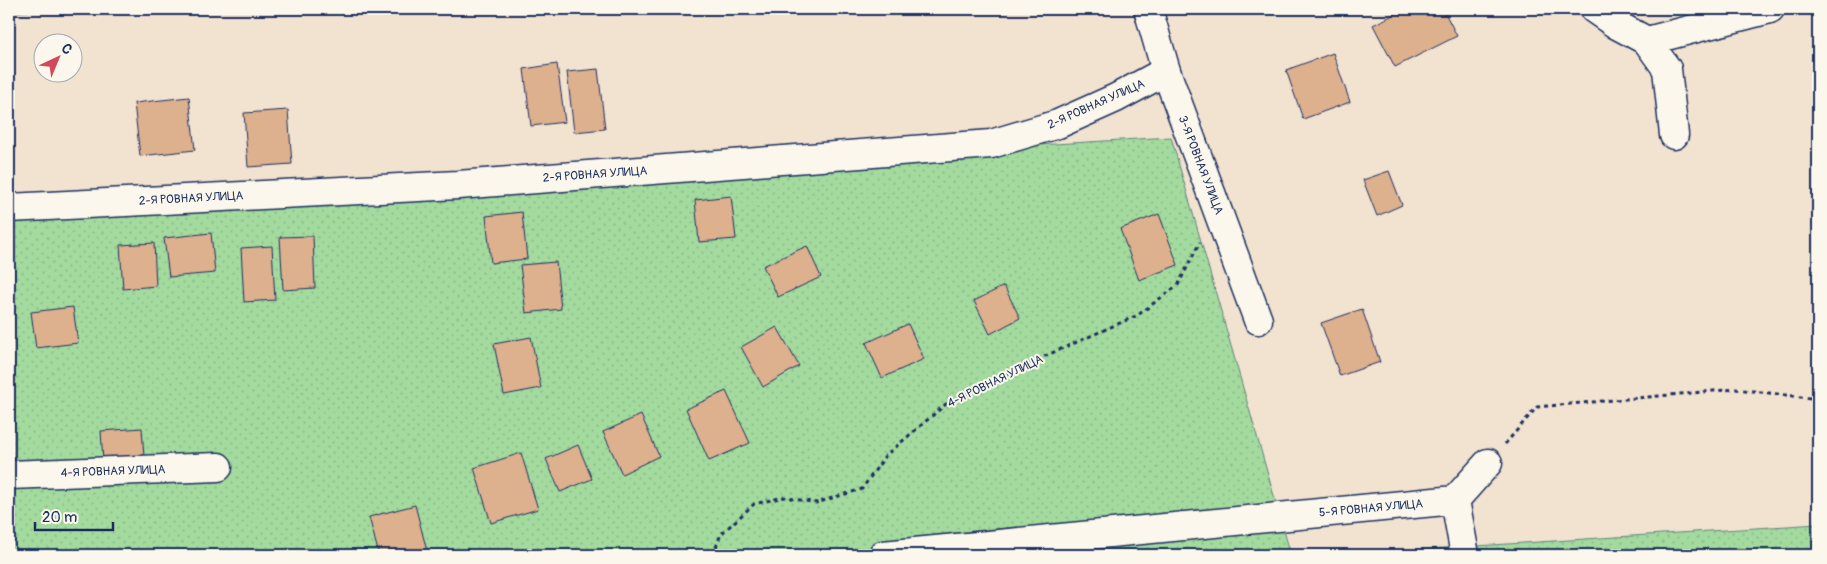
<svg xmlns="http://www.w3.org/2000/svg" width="1827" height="564" font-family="Pangolin,sans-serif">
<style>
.garden{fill:url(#garden-dots);stroke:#5f847e}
.building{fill:#ddb08e;stroke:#1b2f5e}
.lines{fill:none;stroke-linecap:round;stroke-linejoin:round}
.minor-casing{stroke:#1b2f5e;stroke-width:31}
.path{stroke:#1b2f5e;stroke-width:3;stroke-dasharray:4 4;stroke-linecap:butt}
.minor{stroke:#fbf7ec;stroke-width:28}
.labels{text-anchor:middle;stroke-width:4;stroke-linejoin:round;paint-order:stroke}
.street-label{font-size:12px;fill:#1b2f5e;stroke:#fbf7ec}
</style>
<defs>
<pattern id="garden-dots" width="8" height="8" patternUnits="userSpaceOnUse" patternTransform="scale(1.25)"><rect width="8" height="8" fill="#a3da9e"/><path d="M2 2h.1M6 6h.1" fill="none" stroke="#8cbb8a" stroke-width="1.8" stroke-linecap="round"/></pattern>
</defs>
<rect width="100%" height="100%" fill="#f2e2d0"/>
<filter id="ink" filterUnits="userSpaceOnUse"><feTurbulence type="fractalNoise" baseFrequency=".02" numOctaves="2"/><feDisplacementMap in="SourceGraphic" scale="10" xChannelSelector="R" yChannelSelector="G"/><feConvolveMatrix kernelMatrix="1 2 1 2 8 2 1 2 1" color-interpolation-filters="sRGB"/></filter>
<g filter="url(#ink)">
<g class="garden">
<path d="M 1171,137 L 1291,555 L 9,555 L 9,207 Z"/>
<path d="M 1818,524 L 1818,555 L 1337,555 Z"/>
</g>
<g class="building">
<path d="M 9,9 L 38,9 L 38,10 L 9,12 Z"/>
<path d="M 1405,9 L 1443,9 L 1457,36 L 1395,67 L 1373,25 Z"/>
<path d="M 1333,53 L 1350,102 L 1303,119 L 1286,70 Z"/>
<path d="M 557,64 L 565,122 L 531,126 L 524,69 Z"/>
<path d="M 598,69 L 605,129 L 574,132 L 567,72 Z"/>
<path d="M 189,97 L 195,150 L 140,156 L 134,103 Z"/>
<path d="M 288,110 L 292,164 L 248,167 L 244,113 Z"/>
<path d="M 1389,171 L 1402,205 L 1377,216 L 1363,180 Z"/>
<path d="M 731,196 L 736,239 L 699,242 L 695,200 Z"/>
<path d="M 522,212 L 527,259 L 491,263 L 486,216 Z"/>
<path d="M 1159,214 L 1178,265 L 1139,280 L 1120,229 Z"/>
<path d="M 211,233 L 215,273 L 169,277 L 164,238 Z"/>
<path d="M 313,236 L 315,288 L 283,290 L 280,237 Z"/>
<path d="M 154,243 L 156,286 L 123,289 L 120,245 Z"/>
<path d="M 272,246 L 275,300 L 244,302 L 241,248 Z"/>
<path d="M 807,246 L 821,277 L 778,297 L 763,266 Z"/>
<path d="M 556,262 L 561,309 L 526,313 L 520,265 Z"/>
<path d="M 1004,286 L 1020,318 L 990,334 L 974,301 Z"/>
<path d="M 73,307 L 78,343 L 36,348 L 31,312 Z"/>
<path d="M 1362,309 L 1380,362 L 1340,376 L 1321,323 Z"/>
<path d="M 908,324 L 924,359 L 882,378 L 866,343 Z"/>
<path d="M 777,327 L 799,366 L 763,387 L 741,347 Z"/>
<path d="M 531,337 L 541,388 L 504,395 L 494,344 Z"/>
<path d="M 726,391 L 750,443 L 709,461 L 686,409 Z"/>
<path d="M 641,415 L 659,456 L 622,474 L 603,432 Z"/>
<path d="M 142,428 L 144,457 L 103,461 L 101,431 Z"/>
<path d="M 578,445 L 592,479 L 560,492 L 546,459 Z"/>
<path d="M 521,453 L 538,509 L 491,523 L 474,468 Z"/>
<path d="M 415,505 L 427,551 L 412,555 L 379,555 L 369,517 Z"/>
</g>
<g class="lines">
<g class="minor-casing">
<g id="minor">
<path d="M 1148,9 L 1166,71 L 1258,320"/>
<path d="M 1594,9 L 1617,25 L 1647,41 L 1667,69 L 1674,135"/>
<path d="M 1647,41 L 1770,9"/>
<path d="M 9,208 L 458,185 L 991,144 L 1058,124 L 1116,98 L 1166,71"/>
<path d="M 9,475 L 218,467"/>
<path d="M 1455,500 L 1465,555"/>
<path d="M 883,555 L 1455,500 L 1488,463"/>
</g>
</g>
<g class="path">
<path d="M 1505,444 L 1537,407 L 1736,389 L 1818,399"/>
<path d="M 713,555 L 721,534 L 754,504 L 784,497 L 816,503 L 862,489 L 885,456 L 946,404 L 1018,368 L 1138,315 L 1178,285 L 1200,242"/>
</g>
<use href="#minor" class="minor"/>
</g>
</g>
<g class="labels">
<g class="street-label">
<text transform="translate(1096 104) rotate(-24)" y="4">2-Я РОВНАЯ УЛИЦА</text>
<text transform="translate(1201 165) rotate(69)" y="4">3-Я РОВНАЯ УЛИЦА</text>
<text transform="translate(595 174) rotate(-4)" y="4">2-Я РОВНАЯ УЛИЦА</text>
<text transform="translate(191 198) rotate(-3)" y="4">2-Я РОВНАЯ УЛИЦА</text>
<text transform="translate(995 381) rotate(-26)" y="4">4-Я РОВНАЯ УЛИЦА</text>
<text transform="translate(113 471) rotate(-2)" y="4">4-Я РОВНАЯ УЛИЦА</text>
<text transform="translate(1371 508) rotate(-5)" y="4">5-Я РОВНАЯ УЛИЦА</text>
</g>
</g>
<rect width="1827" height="564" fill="none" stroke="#fbf7ec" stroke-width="30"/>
<rect x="15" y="15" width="1797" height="534" fill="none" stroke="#1b2f5e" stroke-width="2" filter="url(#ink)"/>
<g transform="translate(58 58) rotate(44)"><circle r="24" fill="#fbf7ec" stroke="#a1a7b3"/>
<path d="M0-4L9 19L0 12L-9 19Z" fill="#d1495b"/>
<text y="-8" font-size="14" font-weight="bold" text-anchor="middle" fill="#1b2f5e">С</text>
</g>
<path d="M35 522v8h78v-8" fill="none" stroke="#1b2f5e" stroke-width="2.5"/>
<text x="42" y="522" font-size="15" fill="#1b2f5e" stroke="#fbf7ec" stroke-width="4" paint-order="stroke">20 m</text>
</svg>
